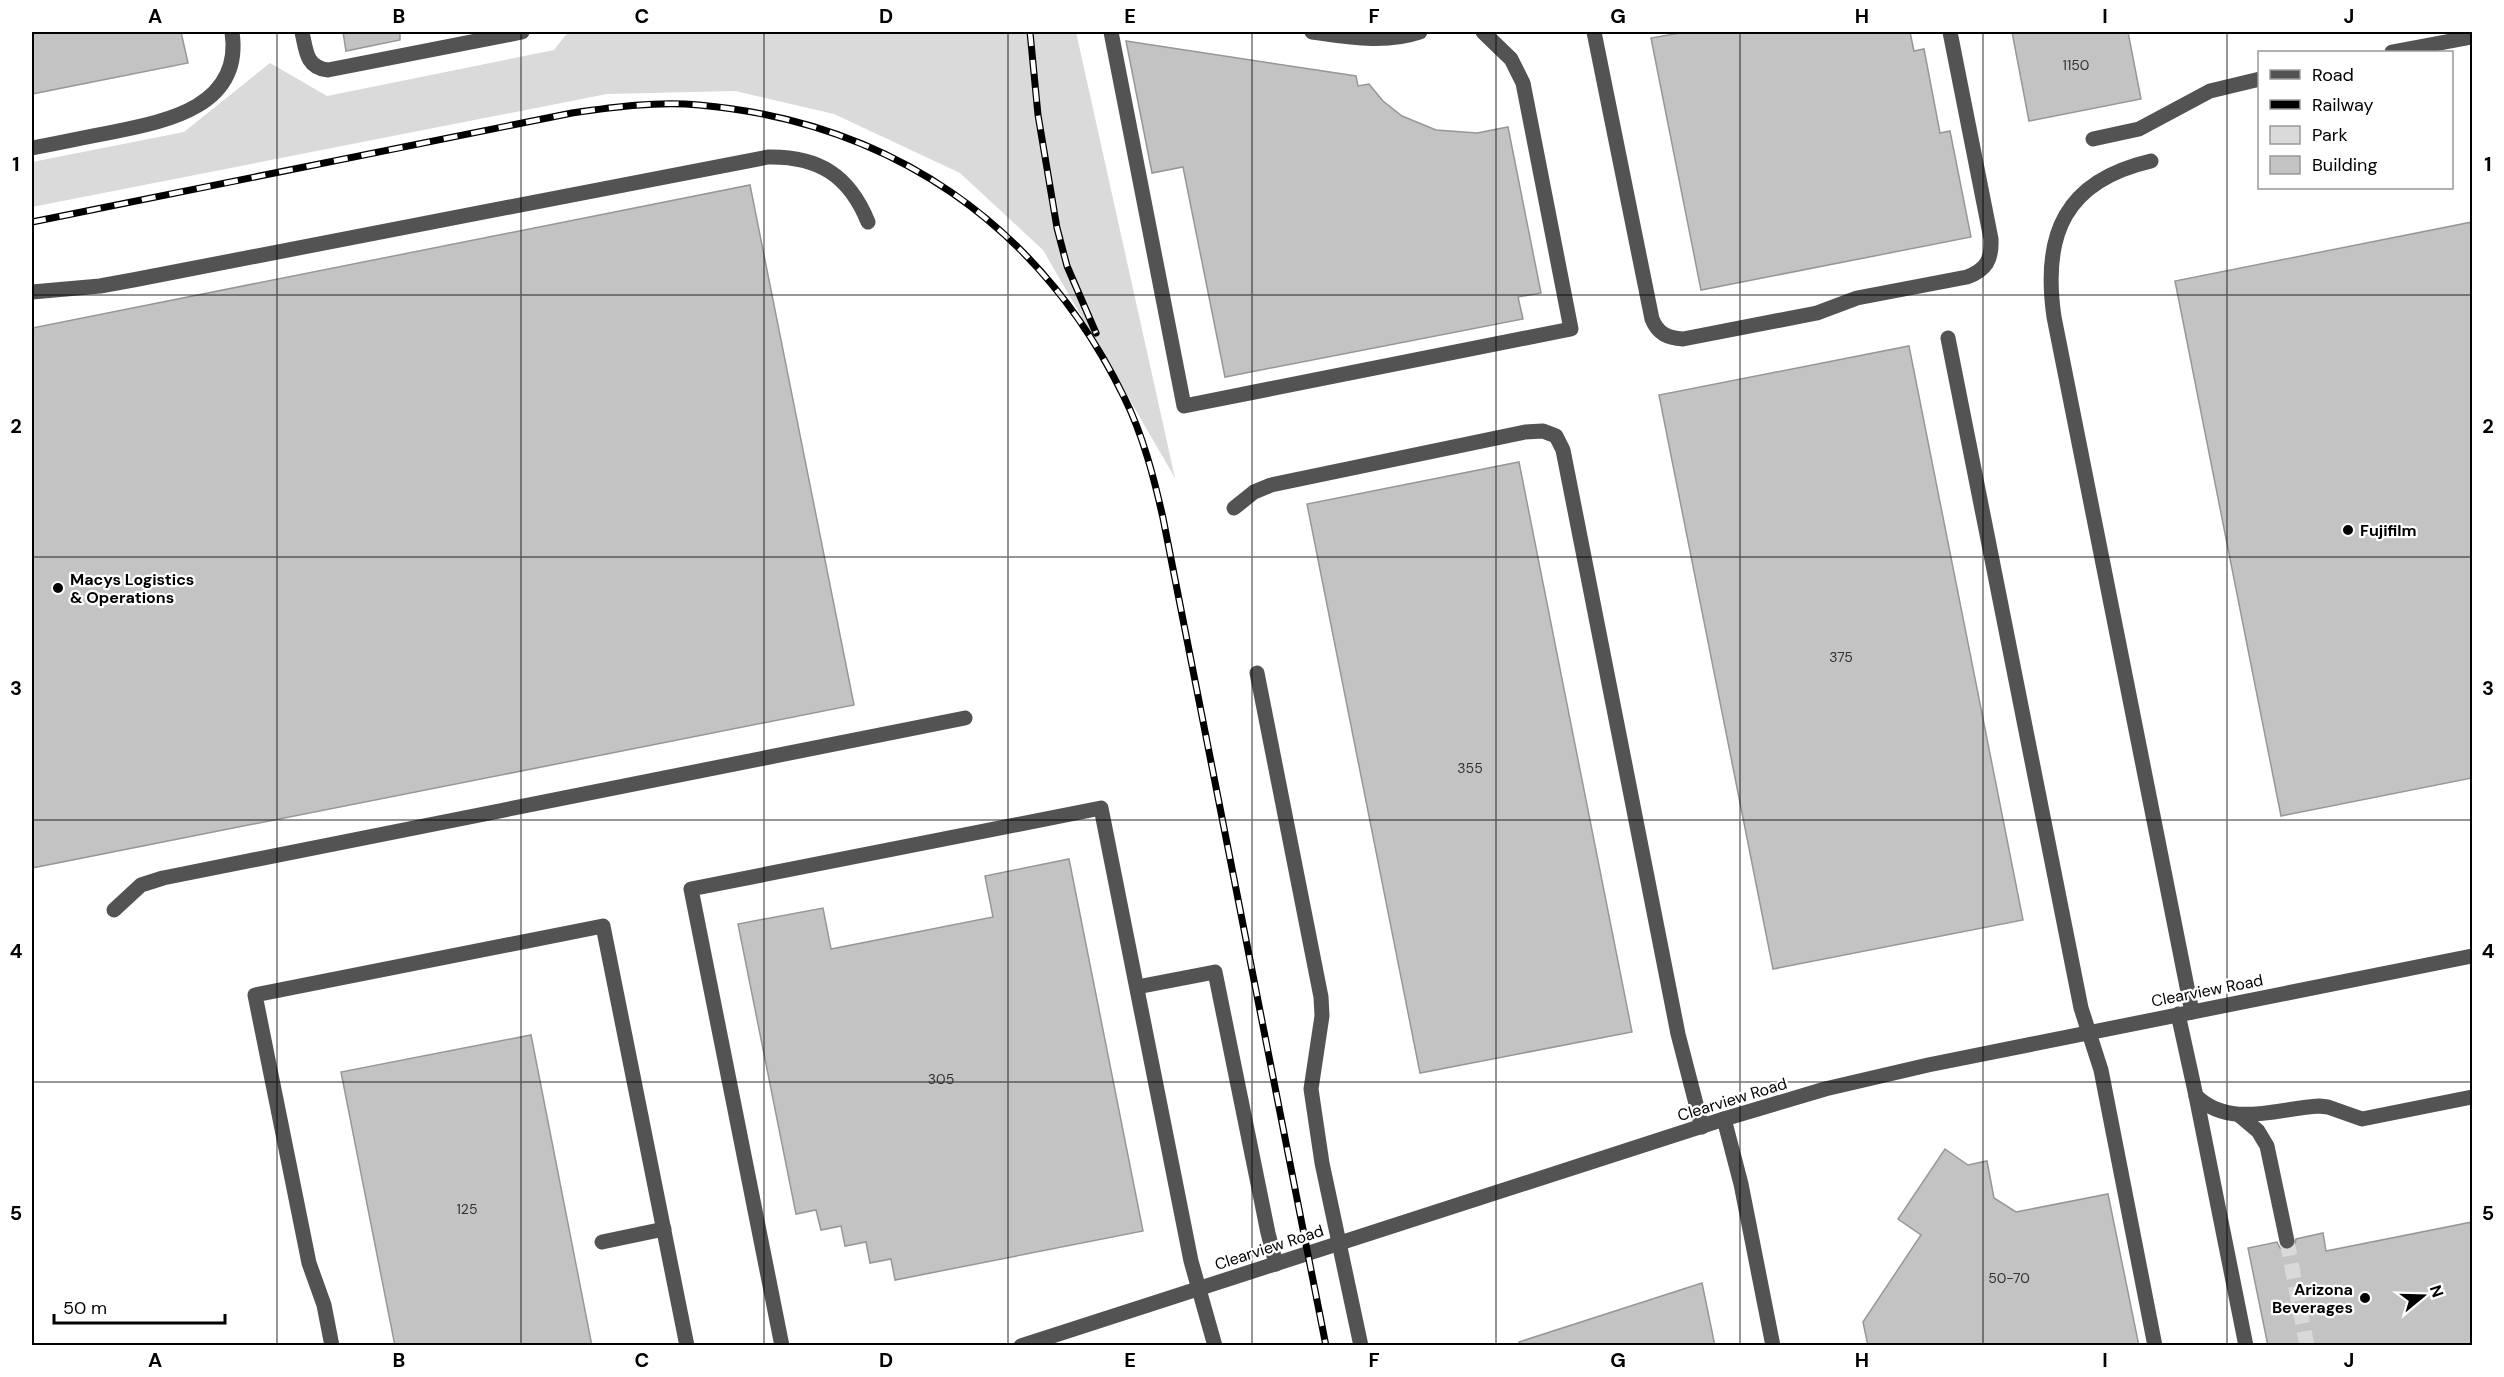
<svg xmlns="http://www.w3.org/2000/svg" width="2504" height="1377" font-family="'DM Sans',sans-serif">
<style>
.green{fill:#dadada}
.building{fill:#c3c3c3;stroke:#979797;stroke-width:1.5}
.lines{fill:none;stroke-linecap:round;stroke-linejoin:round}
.minor-tunnel{stroke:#d9d9d9;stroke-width:15;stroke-dasharray:15 8;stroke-linecap:butt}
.minor{stroke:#535353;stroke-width:15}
.rail-casing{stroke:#000;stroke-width:7}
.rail{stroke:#fff;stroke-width:4.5;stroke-dasharray:14;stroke-linecap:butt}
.grid{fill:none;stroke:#000;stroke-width:1.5;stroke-opacity:0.55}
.poi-dot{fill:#000;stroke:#fff;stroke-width:2}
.labels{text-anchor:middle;stroke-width:4.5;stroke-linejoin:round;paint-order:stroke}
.number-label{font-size:14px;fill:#313131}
.poi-label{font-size:16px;font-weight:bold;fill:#000;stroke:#fff;text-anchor:start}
.street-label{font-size:16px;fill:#000;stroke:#fff}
.neatline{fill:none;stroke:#000;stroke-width:2}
.grid-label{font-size:20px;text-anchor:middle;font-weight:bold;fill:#000}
</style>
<rect width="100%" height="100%" fill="#fff"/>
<path class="green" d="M 568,32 L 1076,32 L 1175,478 L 1043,250 L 960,173 L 834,114 L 735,91 L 607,94 L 32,207 L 32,162 L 184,132 L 270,63 L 327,96 L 554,50 Z"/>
<g class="building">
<path d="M 32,32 L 181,32 L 188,63 L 32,94 Z"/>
<path d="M 343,32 L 400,32 L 400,40 L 346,51 Z"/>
<path d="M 1685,32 L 1910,32 L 1914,51 L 1924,49 L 1940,133 L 1950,131 L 1971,237 L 1701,290 L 1651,38 Z"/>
<path d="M 2012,32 L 2128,32 L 2141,99 L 2029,121 Z"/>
<path d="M 1126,41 L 1356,76 L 1358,86 L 1369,84 L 1383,101 L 1402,116 L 1436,130 L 1477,133 L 1508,127 L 1541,293 L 1518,297 L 1523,319 L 1225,377 L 1183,167 L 1152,173 Z"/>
<path d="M 750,185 L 854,705 L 32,868 L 32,328 Z"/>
<path d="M 2472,222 L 2472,778 L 2281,816 L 2175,281 Z"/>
<path d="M 1909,346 L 2023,920 L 1773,969 L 1659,395 Z"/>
<path d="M 1519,462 L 1632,1032 L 1420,1073 L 1307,504 Z"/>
<path d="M 1069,859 L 1143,1231 L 895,1280 L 891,1259 L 870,1263 L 866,1242 L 845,1246 L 841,1226 L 821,1230 L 816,1210 L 796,1214 L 738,924 L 823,908 L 831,949 L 993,917 L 985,876 Z"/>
<path d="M 531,1035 L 592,1346 L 395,1346 L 341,1072 Z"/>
<path d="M 1945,1149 L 1968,1165 L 1987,1161 L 1994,1198 L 2016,1212 L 2108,1194 L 2139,1346 L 1868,1346 L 1863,1322 L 1921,1235 L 1898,1219 Z"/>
<path d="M 2472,1222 L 2472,1346 L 2268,1346 L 2248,1248 L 2277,1242 L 2280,1248 L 2288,1251 L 2294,1248 L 2296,1239 L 2323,1233 L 2326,1251 Z"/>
<path d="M 1702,1283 L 1715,1346 L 1520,1346 L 1519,1342 Z"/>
</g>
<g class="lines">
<path class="minor-tunnel" d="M 2287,1241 L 2307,1346"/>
<g class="minor">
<path d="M 302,32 C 306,50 306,68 328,70 L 522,32"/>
<path d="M 1111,32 L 1184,406 L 1571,329 L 1523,83 L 1511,59 L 1483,32"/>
<path d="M 1312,32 C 1348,37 1385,44 1420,32"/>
<path d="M 1594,32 L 1652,319 C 1658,334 1668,338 1683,339 L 1817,313 L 1857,298 L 1967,277 C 1986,270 1992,260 1991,239 L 1950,32"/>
<path d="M 2392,52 L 2472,37"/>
<path d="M 2093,139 L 2139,129 L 2210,91 L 2260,79"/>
<path d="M 32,148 C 59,143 86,137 113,132 C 168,121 243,106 232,32"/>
<path d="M 2151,161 C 2065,181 2042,234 2054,317 L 2192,1012"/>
<path d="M 32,292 L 100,286 L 133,280 L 768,157 C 818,156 849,175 868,222"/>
<path d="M 1948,338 L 2081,1008 L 2101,1070 L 2155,1346"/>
<path d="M 1234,508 L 1254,492 L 1271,485 L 1525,432 L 1543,431 L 1556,436 L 1563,450 L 1678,1034 L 1702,1127"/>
<path d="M 1257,673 L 1321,997 L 1322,1016 L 1311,1089 L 1322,1163 L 1361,1346"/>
<path d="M 114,910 L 141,885 L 163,878 L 965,718"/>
<path d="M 1137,987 L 1215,972 L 1268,1233 L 1276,1264"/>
<path d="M 2178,1014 L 2196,1096 C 2230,1129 2278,1108 2319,1106 L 2328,1107 L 2362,1119 L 2472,1097"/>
<path d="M 2196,1096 L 2246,1346"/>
<path d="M 2239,1115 L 2258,1131 L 2267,1146 L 2287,1241"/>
<path d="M 1724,1119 L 1741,1184 L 1773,1346"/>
<path d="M 602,1242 L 664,1229"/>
<path d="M 332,1346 L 324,1305 L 309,1263 L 255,995 L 603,926 L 687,1346"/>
<path d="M 782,1346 L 691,889 L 1101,808 L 1191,1261 L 1215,1346"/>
<path d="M 1021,1346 L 1724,1119 L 1825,1089 L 1928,1065 L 2472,956"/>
</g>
<g class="rail-casing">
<g id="rail">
<path d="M 1030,32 L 1038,115 L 1057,228 L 1067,266 L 1096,333"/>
<path d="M 32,222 L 572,113 C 614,107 657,101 699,105 C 891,122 1040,225 1124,397 C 1143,435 1154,478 1163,518 L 1326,1346"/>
</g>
</g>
<use href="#rail" class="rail"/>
</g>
<path class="grid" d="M 277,32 L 277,1346M 521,32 L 521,1346M 764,32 L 764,1346M 1008,32 L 1008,1346M 1252,32 L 1252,1346M 1496,32 L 1496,1346M 1740,32 L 1740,1346M 1983,32 L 1983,1346M 2227,32 L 2227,1346M 32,295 L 2472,295M 32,557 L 2472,557M 32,820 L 2472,820M 32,1082 L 2472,1082"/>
<g class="poi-dot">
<circle cx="2348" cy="530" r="6"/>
<circle cx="58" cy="588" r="6"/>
<circle cx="2365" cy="1298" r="6"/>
</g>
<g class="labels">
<g class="number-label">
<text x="2076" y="70">1150</text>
<text x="1841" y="662">375</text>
<text x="1470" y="773">355</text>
<text x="941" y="1084">305</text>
<text x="467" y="1214">125</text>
<text x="2009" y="1283">50-70</text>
</g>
<g class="poi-label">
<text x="2360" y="536">Fujifilm</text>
<text x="70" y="585">Macys Logistics<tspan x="70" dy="18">&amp; Operations</tspan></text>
<text x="2353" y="1295" text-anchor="end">Arizona<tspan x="2353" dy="18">Beverages</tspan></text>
</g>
<g class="street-label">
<text transform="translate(2207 990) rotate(-11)" y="6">Clearview Road</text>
<text transform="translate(1732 1099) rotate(-17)" y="6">Clearview Road</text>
<text transform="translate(1269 1247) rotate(-18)" y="6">Clearview Road</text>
</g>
</g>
<rect width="2504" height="1377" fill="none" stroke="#ffffff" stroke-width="66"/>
<rect x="2258" y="51" width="195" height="138" fill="#ffffff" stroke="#999999" stroke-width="1.5"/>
<rect x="2270" y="70" width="30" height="9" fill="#535353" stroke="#999999" stroke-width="1.5"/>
<text x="2312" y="81" font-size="18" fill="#000000">Road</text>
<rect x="2270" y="100" width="30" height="9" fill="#000000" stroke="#999999" stroke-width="1.5"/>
<text x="2312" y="111" font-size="18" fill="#000000">Railway</text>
<rect x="2270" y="126" width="30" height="18" fill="#dadada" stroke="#999999" stroke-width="1.5"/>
<text x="2312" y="141" font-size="18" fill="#000000">Park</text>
<rect x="2270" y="156" width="30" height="18" fill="#c3c3c3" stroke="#999999" stroke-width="1.5"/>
<text x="2312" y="171" font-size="18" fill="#000000">Building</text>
<g transform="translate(2423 1296) rotate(71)" stroke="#ffffff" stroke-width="4.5" paint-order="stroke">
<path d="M0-4.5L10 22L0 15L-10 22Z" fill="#000000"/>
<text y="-9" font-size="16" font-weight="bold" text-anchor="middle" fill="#000000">N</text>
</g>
<path d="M54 1314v9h171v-9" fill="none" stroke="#000000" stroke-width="3"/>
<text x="63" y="1314" font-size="18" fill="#000000" stroke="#ffffff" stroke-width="4.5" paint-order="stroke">50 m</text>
<rect x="33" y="33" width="2438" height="1311" class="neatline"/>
<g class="grid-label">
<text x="155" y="23">A</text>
<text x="399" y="23">B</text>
<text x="642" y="23">C</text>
<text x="886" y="23">D</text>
<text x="1130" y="23">E</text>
<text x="1374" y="23">F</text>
<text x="1618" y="23">G</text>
<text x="1862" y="23">H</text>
<text x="2105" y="23">I</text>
<text x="2349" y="23">J</text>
<text x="16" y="171">1</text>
<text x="2488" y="171">1</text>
<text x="16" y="433">2</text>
<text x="2488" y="433">2</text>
<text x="16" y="695">3</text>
<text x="2488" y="695">3</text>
<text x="16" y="958">4</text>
<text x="2488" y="958">4</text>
<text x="16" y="1220">5</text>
<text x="2488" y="1220">5</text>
<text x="155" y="1367">A</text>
<text x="399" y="1367">B</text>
<text x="642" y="1367">C</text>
<text x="886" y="1367">D</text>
<text x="1130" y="1367">E</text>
<text x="1374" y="1367">F</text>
<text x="1618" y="1367">G</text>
<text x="1862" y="1367">H</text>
<text x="2105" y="1367">I</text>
<text x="2349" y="1367">J</text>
</g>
</svg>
